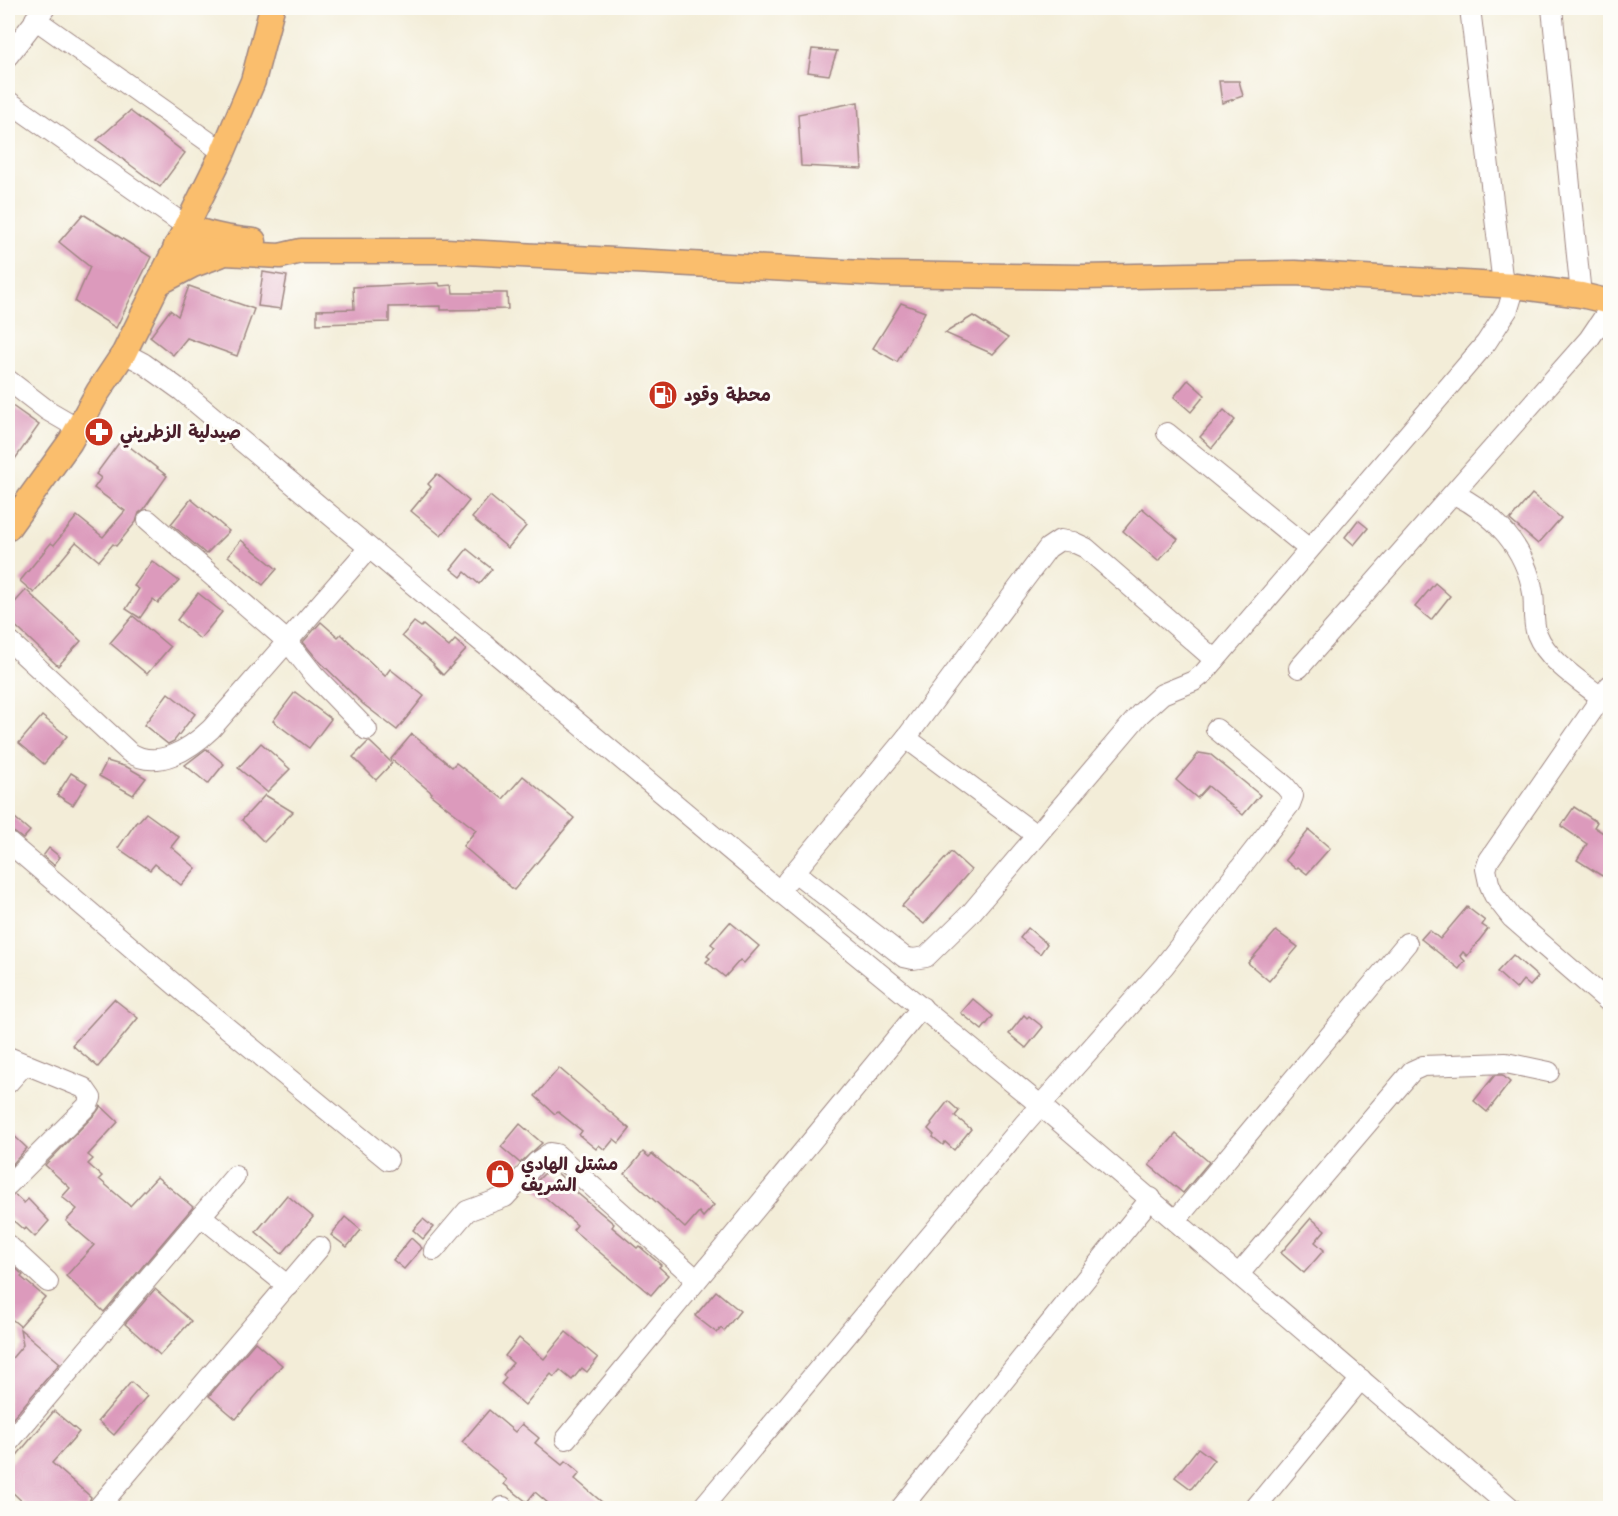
<svg xmlns="http://www.w3.org/2000/svg" width="1618" height="1516" font-family="Kalam,'Playpen Sans Arabic',sans-serif">
<style>
.building{fill:#dc9abc}
.lines{fill:none;stroke-linecap:round;stroke-linejoin:round}
.minor-casing{stroke:#9e8682;stroke-width:22}
.major-casing{stroke:#9e8682;stroke-width:27}
.minor{stroke:#fff;stroke-width:20}
.major{stroke:#fabe6d;stroke-width:24}
.labels{text-anchor:middle;stroke-width:6;stroke-linejoin:round;paint-order:stroke}
.poi-label{font-size:18px;font-weight:bold;fill:#4a1f2b;stroke:#fdfcf7;text-anchor:start}
</style>
<rect width="100%" height="100%" fill="#fdfcf7"/>
<filter id="ink" filterUnits="userSpaceOnUse"><feTurbulence type="fractalNoise" baseFrequency=".0167" numOctaves="2"/><feDisplacementMap in="SourceGraphic" scale="12" xChannelSelector="R" yChannelSelector="G"/><feConvolveMatrix kernelMatrix="1 2 1 2 8 2 1 2 1" color-interpolation-filters="sRGB"/></filter>
<filter id="wash" filterUnits="userSpaceOnUse"><feTurbulence type="fractalNoise" baseFrequency=".008" numOctaves="4" result="noise"/><feDisplacementMap in="SourceGraphic" scale="24" xChannelSelector="R" yChannelSelector="G"/><feGaussianBlur stdDeviation="1.35" result="paint"/><feColorMatrix in="noise" values="0 0 0 0 0 0 0 0 0 0 0 0 0 0 0 0 0 1.4 0 .05"/><feComposite in="paint" operator="in"/></filter>
<g filter="url(#wash)">
<rect width="100%" height="100%" fill="#f3edd8"/>
<g id="blocks">
<g class="building">
<path d="M 812,49 L 837,51 L 829,75 L 808,72 Z"/>
<path d="M 1219,81 L 1239,81 L 1243,96 L 1222,103 Z"/>
<path d="M 858,102 L 862,169 L 801,166 L 798,114 Z"/>
<path d="M 130,111 L 185,153 L 160,187 L 97,140 Z"/>
<path d="M 83,214 L 151,257 L 116,328 L 75,302 L 90,267 L 59,242 Z"/>
<path d="M 263,272 L 287,276 L 281,309 L 258,306 Z"/>
<path d="M 439,283 L 440,286 L 452,285 L 453,293 L 507,293 L 508,309 L 441,310 L 441,306 L 389,307 L 389,322 L 317,324 L 317,310 L 354,309 L 353,287 Z"/>
<path d="M 189,286 L 254,309 L 237,356 L 187,338 L 173,355 L 150,337 L 170,310 L 178,316 Z"/>
<path d="M 901,303 L 925,312 L 897,362 L 873,348 Z"/>
<path d="M 973,316 L 1008,338 L 993,354 L 945,333 Z"/>
<path d="M 1188,380 L 1205,395 L 1191,412 L 1174,397 Z"/>
<path d="M 8,403 L 39,425 L 8,469 Z"/>
<path d="M 1224,410 L 1235,420 L 1212,448 L 1200,437 Z"/>
<path d="M 121,440 L 167,476 L 144,509 L 139,513 L 136,522 L 116,546 L 113,544 L 99,561 L 76,542 L 34,593 L 20,581 L 51,543 L 54,545 L 77,516 L 103,537 L 125,511 L 94,488 L 101,478 L 96,474 Z"/>
<path d="M 437,474 L 469,501 L 441,536 L 411,511 L 431,487 L 428,484 Z"/>
<path d="M 1532,494 L 1561,518 L 1538,544 L 1510,520 Z"/>
<path d="M 490,496 L 526,526 L 508,548 L 472,518 Z"/>
<path d="M 191,499 L 229,531 L 206,554 L 171,524 Z"/>
<path d="M 1142,508 L 1178,539 L 1158,561 L 1123,531 Z"/>
<path d="M 1358,520 L 1368,528 L 1354,545 L 1345,537 Z"/>
<path d="M 241,540 L 277,569 L 263,585 L 228,556 Z"/>
<path d="M 467,549 L 492,569 L 479,584 L 465,572 L 461,577 L 451,569 Z"/>
<path d="M 152,561 L 179,581 L 158,603 L 153,599 L 140,618 L 126,609 L 139,589 L 134,586 Z"/>
<path d="M 1435,583 L 1450,596 L 1431,620 L 1415,607 Z"/>
<path d="M 26,590 L 81,641 L 58,666 L 8,619 L 8,610 Z"/>
<path d="M 198,593 L 222,612 L 200,639 L 177,620 Z"/>
<path d="M 133,616 L 170,647 L 147,674 L 110,643 Z"/>
<path d="M 321,622 L 338,637 L 341,634 L 385,676 L 390,669 L 424,696 L 397,730 L 363,704 L 317,659 L 303,642 Z"/>
<path d="M 414,622 L 421,627 L 423,625 L 449,647 L 455,640 L 466,650 L 443,675 L 433,665 L 434,664 L 402,636 Z"/>
<path d="M 295,692 L 331,719 L 309,748 L 273,721 Z"/>
<path d="M 168,693 L 195,714 L 174,741 L 168,744 L 144,725 Z"/>
<path d="M 42,716 L 67,736 L 44,764 L 19,743 Z"/>
<path d="M 412,734 L 452,767 L 456,763 L 503,799 L 523,776 L 574,818 L 514,890 L 463,846 L 476,830 L 431,795 L 432,793 L 391,759 Z"/>
<path d="M 368,742 L 370,742 L 392,763 L 376,780 L 353,757 Z"/>
<path d="M 261,743 L 290,769 L 267,792 L 238,768 Z"/>
<path d="M 206,749 L 224,764 L 208,784 L 185,765 Z"/>
<path d="M 1199,753 L 1211,755 L 1260,795 L 1243,815 L 1208,786 L 1197,798 L 1176,780 Z"/>
<path d="M 107,761 L 127,767 L 146,778 L 133,795 L 99,776 Z"/>
<path d="M 71,773 L 87,783 L 73,805 L 57,795 Z"/>
<path d="M 265,795 L 293,812 L 264,842 L 242,820 Z"/>
<path d="M 1574,807 L 1597,822 L 1594,827 L 1611,838 L 1611,864 L 1602,876 L 1577,860 L 1587,844 L 1561,826 Z"/>
<path d="M 8,812 L 30,831 L 23,839 L 15,833 L 8,830 Z"/>
<path d="M 146,813 L 179,837 L 171,847 L 196,868 L 181,885 L 155,864 L 150,870 L 118,848 L 137,821 L 138,822 Z"/>
<path d="M 1309,830 L 1330,848 L 1307,874 L 1298,867 L 1296,869 L 1285,860 Z"/>
<path d="M 49,848 L 60,857 L 54,865 L 43,856 Z"/>
<path d="M 951,852 L 971,870 L 924,924 L 902,906 Z"/>
<path d="M 1467,907 L 1485,921 L 1482,925 L 1488,929 L 1467,956 L 1463,952 L 1460,956 L 1465,961 L 1459,969 L 1421,939 L 1429,930 L 1440,939 Z"/>
<path d="M 730,922 L 759,946 L 744,963 L 740,960 L 725,977 L 706,962 L 710,958 L 707,956 L 715,947 L 711,944 Z"/>
<path d="M 1028,928 L 1047,944 L 1040,954 L 1020,938 Z"/>
<path d="M 1276,931 L 1298,947 L 1269,981 L 1248,963 Z"/>
<path d="M 1513,955 L 1538,977 L 1530,986 L 1523,980 L 1516,989 L 1497,972 Z"/>
<path d="M 114,999 L 138,1018 L 98,1067 L 72,1045 Z"/>
<path d="M 973,999 L 993,1016 L 982,1030 L 961,1013 Z"/>
<path d="M 1024,1015 L 1027,1018 L 1029,1016 L 1043,1027 L 1026,1048 L 1009,1034 Z"/>
<path d="M 559,1068 L 630,1129 L 619,1143 L 614,1139 L 605,1150 L 599,1145 L 596,1149 L 579,1135 L 582,1131 L 558,1112 L 555,1114 L 535,1096 Z"/>
<path d="M 1495,1075 L 1502,1075 L 1510,1082 L 1487,1112 L 1474,1101 Z"/>
<path d="M 948,1101 L 959,1111 L 955,1116 L 971,1129 L 954,1150 L 945,1142 L 943,1145 L 933,1137 L 934,1135 L 928,1129 L 932,1124 L 931,1123 Z"/>
<path d="M 101,1106 L 118,1122 L 88,1155 L 93,1159 L 88,1164 L 102,1176 L 99,1179 L 130,1206 L 157,1177 L 193,1207 L 104,1312 L 66,1276 L 94,1245 L 66,1221 L 77,1209 L 62,1197 L 70,1188 L 45,1165 L 96,1113 Z"/>
<path d="M 520,1124 L 542,1143 L 520,1163 L 501,1147 Z"/>
<path d="M 8,1130 L 27,1148 L 8,1169 Z"/>
<path d="M 1176,1134 L 1209,1162 L 1183,1193 L 1149,1165 Z"/>
<path d="M 643,1152 L 649,1157 L 652,1154 L 714,1205 L 703,1217 L 699,1212 L 685,1228 L 625,1174 Z"/>
<path d="M 551,1167 L 577,1191 L 576,1192 L 614,1224 L 612,1227 L 637,1248 L 639,1246 L 661,1265 L 659,1267 L 668,1275 L 651,1295 L 573,1230 L 577,1225 L 532,1186 Z"/>
<path d="M 15,1195 L 24,1203 L 28,1199 L 49,1221 L 35,1237 L 26,1228 L 24,1230 L 8,1216 L 8,1197 Z"/>
<path d="M 287,1195 L 313,1217 L 282,1254 L 256,1232 Z"/>
<path d="M 345,1217 L 361,1230 L 347,1247 L 331,1235 Z"/>
<path d="M 1311,1218 L 1325,1230 L 1315,1242 L 1324,1250 L 1304,1273 L 1281,1253 Z"/>
<path d="M 423,1219 L 433,1227 L 423,1239 L 413,1230 Z"/>
<path d="M 411,1238 L 422,1248 L 404,1269 L 393,1260 Z"/>
<path d="M 8,1261 L 23,1275 L 21,1277 L 45,1297 L 20,1326 L 8,1316 Z"/>
<path d="M 155,1289 L 191,1321 L 160,1355 L 125,1324 Z"/>
<path d="M 716,1291 L 740,1311 L 724,1331 L 721,1328 L 717,1333 L 695,1316 Z"/>
<path d="M 20,1329 L 60,1363 L 8,1424 L 8,1363 L 23,1345 Z"/>
<path d="M 566,1332 L 598,1358 L 587,1372 L 582,1368 L 572,1380 L 560,1370 L 554,1377 L 551,1374 L 525,1405 L 501,1384 L 506,1378 L 503,1375 L 513,1363 L 505,1356 L 519,1338 L 544,1359 Z"/>
<path d="M 255,1342 L 282,1365 L 236,1419 L 209,1396 Z"/>
<path d="M 131,1382 L 147,1396 L 114,1435 L 98,1421 Z"/>
<path d="M 489,1410 L 515,1432 L 522,1424 L 539,1438 L 535,1443 L 562,1465 L 566,1461 L 580,1473 L 575,1479 L 610,1509 L 555,1509 L 535,1492 L 527,1502 L 504,1484 L 507,1480 L 462,1442 Z"/>
<path d="M 54,1411 L 79,1432 L 52,1463 L 91,1497 L 86,1509 L 30,1509 L 8,1488 L 8,1466 Z"/>
<path d="M 1198,1448 L 1214,1460 L 1191,1489 L 1175,1477 Z"/>
</g>
</g>
</g>
<g filter="url(#ink)">
<use href="#blocks" fill-opacity="0" stroke="#9e8682" stroke-width="1.5"/>
<g class="lines">
<g class="minor-casing">
<g id="minor">
<path d="M 1470,8 L 1503,285"/>
<path d="M 1552,8 L 1581,295"/>
<path d="M 35,19 L 223,152"/>
<path d="M 8,56 L 45,8"/>
<path d="M 8,101 L 186,226"/>
<path d="M 124,353 L 143,363 L 182,391 L 779,891 L 1040,1105 L 1511,1508"/>
<path d="M 8,380 L 47,410 L 78,428"/>
<path d="M 1167,433 L 1309,549"/>
<path d="M 1454,494 C 1494,513 1526,548 1533,593 C 1535,607 1532,621 1537,634 C 1547,660 1580,681 1602,698"/>
<path d="M 148,520 L 288,642 L 314,675 L 367,730"/>
<path d="M 8,640 L 129,752 C 157,771 190,749 211,729 L 369,548"/>
<path d="M 1299,668 L 1589,339 L 1610,308"/>
<path d="M 1610,685 L 1489,860 L 1486,869 L 1489,883 L 1494,895 L 1512,918 L 1610,1003"/>
<path d="M 906,738 L 1036,835"/>
<path d="M 8,842 L 187,995 L 388,1160"/>
<path d="M 795,872 L 904,957 L 913,959 L 926,957 L 970,914 L 1140,714 L 1162,694 L 1194,681 L 1204,673 L 1486,343 L 1508,309 L 1515,286"/>
<path d="M 787,881 L 906,738 L 1048,548 L 1060,540 L 1073,542 L 1086,548 L 1215,660"/>
<path d="M 8,1057 L 84,1088 L 91,1098 L 88,1105 L 8,1185"/>
<path d="M 8,1083 L 25,1064"/>
<path d="M 201,1216 L 288,1286"/>
<path d="M 1176,1220 L 1407,943"/>
<path d="M 8,1245 L 48,1282"/>
<path d="M 434,1250 L 467,1211 L 505,1197 L 537,1162 L 550,1153 L 556,1154 L 696,1279"/>
<path d="M 1239,1274 L 1412,1071 L 1423,1066 L 1506,1063 L 1549,1072"/>
<path d="M 566,1439 L 922,1007"/>
<path d="M 8,1443 L 235,1176"/>
<path d="M 98,1508 L 320,1247"/>
<path d="M 502,1508 L 503,1507"/>
<path d="M 702,1508 L 1024,1124 L 1164,966 L 1290,804 L 1293,796 L 1285,786 L 1216,729"/>
<path d="M 901,1508 L 1151,1198"/>
<path d="M 1255,1508 L 1361,1379"/>
</g>
</g>
<g class="major-casing">
<g id="major">
<path d="M 186,226 C 207,235 231,239 254,241"/>
<path d="M 176,246 L 225,253 L 280,256 L 301,251 L 446,251 L 882,274 L 1083,277 L 1295,273 L 1515,286 L 1581,295 L 1610,302"/>
<path d="M 157,284 L 193,265 L 220,255"/>
<path d="M 8,528 L 70,442 L 98,392 L 124,353 L 223,152 L 253,81 L 272,8"/>
</g>
</g>
<use href="#minor" class="minor"/>
<use href="#major" class="major"/>
</g>
</g>
<defs>
<g id="fuel-disc" transform="scale(1.5)"><circle r="9.5" fill="#c8321e" stroke="#fdfcf7"/><path d="M-5.5-6h7V0h2V4h1.3V-2.5L3-4.5l.8-.8L6-3V5H2.5V1h-1V6h-7ZM-4.2-4.7v3.2H.2V-4.7Z" fill="#fff"/></g>
<g id="pharmacy-disc" transform="scale(1.5)"><circle r="9.5" fill="#c8321e" stroke="#fdfcf7"/><path d="M-2-6h4v4h4v4h-4v4h-4v-4h-4v-4h4Z" fill="#fff"/></g>
<g id="shop-disc" transform="scale(1.5)"><circle r="9.5" fill="#c8321e" stroke="#fdfcf7"/><path d="M-5-2.5h2.3a2.7 3.5 0 0 1 5.4 0H5L5.5 6h-11ZM-1.5-2.5h3a1.5 2.3 0 0 0-3 0Z" fill="#fff"/></g>
</defs>
<g fill-rule="evenodd">
<use href="#fuel-disc" x="663" y="395"/>
<use href="#pharmacy-disc" x="99" y="432"/>
<use href="#shop-disc" x="500" y="1174"/>
</g>
<g class="labels">
<g class="poi-label">
<text x="684" y="401">محطة وقود</text>
<text x="120" y="438">صيدلية الزطريني</text>
<text x="521" y="1170">مشتل الهادي<tspan x="521" dy="21">الشريف</tspan></text>
</g>
</g>
<rect width="1618" height="1516" fill="none" stroke="#fdfcf7" stroke-width="30"/>
</svg>
